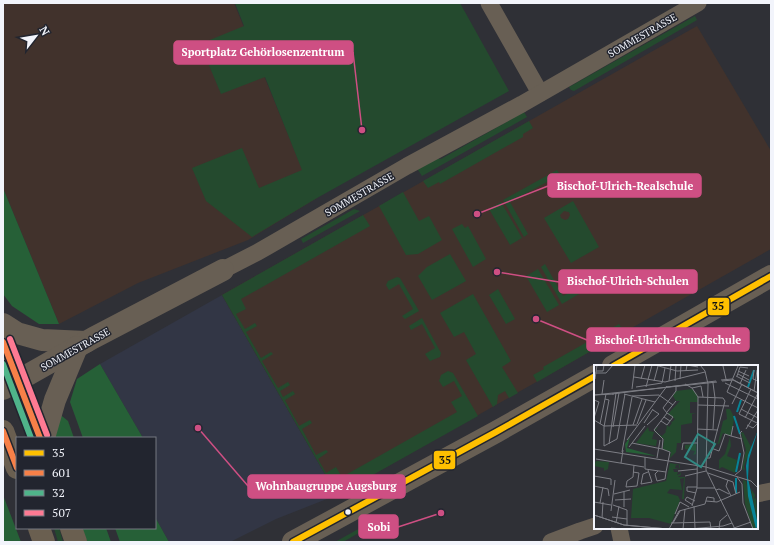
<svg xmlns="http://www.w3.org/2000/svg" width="774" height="545" font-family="'PT Serif',serif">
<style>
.built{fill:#323645}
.education{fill:#41322c}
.green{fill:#244a2e;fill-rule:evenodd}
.forest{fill:#266037}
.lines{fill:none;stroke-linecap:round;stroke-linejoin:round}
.minor{stroke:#685f54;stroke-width:17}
.tertiary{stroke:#685f54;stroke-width:22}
.secondary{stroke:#6a5f50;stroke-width:22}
.bus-1-casing{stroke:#22252f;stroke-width:9}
.bus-2-casing{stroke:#22252f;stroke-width:9}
.bus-3-casing{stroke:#22252f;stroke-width:9}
.bus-4-casing{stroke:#22252f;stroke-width:9}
.bus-1{stroke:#ffc000;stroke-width:6}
.bus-2{stroke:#f78048;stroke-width:6}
.bus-3{stroke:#4fb48a;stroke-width:6}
.bus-4{stroke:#fe7a93;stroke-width:6}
.bus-dot{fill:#f2f4fb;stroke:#22252f;stroke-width:1.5}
.labels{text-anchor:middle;stroke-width:3;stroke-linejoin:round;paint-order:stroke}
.street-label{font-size:10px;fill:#f2f4fb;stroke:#22252f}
.inset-river{fill:none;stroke:#078496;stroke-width:2}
.inset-road{fill:none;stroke:#7d7e85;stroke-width:1}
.view{fill:#318983;fill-opacity:0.15;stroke:#318983;stroke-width:2}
.inset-edge{fill:none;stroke:#f2f4fb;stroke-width:2}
.leader{fill:none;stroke:#ce4f83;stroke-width:1.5}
.callout-dot{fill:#ce4f83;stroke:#22252f;stroke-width:1.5}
.callout{fill:#ce4f83;stroke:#ce4f83;stroke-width:1.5}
.callout-label{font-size:11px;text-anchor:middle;font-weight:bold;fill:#fff}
.line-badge{stroke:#22252f;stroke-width:1.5}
.pale-badge-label{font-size:11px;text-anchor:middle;font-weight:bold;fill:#111}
</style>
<rect width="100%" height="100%" fill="#2f3036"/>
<path class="built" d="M 222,295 L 337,495 L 276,519 L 230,542 L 169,542 L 155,517 L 155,438 L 143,438 L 100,364 Z"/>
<g class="education">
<path d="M 3,3 L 234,3 L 304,173 L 317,198 L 248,240 L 138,283 L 59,324 L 3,188 Z"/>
<path d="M 697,26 L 771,151 L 771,249 L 337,495 L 222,295 Z"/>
</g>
<g class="green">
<path d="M 235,3 L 460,3 L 509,91 L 317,198 L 252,237 L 206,201 L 192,168 L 242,148 L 259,188 L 302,170 L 265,77 L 221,94 L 200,44 L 244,26 Z"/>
<path d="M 695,16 L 697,20 L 574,91 L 571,90 L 569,87 Z"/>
<path d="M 524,112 L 527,117 L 422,176 L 416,167 L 438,158 L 439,159 L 441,159 Z"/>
<path d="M 529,121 L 533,128 L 523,134 L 523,137 L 440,184 L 439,182 L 428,188 L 423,181 Z"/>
<path d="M 557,170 L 560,175 L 510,202 L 528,234 L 524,237 L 503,200 Z"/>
<path d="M 403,192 L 419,221 L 429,216 L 442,240 L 418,254 L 406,255 L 379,206 Z"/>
<path d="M 573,201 L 599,247 L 571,263 L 544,218 ZM 564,211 L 569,212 L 570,215 L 568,219 L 565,220 L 561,218 L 560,215 Z"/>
<path d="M 501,202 L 522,238 L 510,245 L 489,209 Z"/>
<path d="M 354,209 L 360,211 L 303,243 L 301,239 Z"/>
<path d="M 363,215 L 370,226 L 241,299 L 246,309 L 236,314 L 245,329 L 255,323 L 257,326 L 246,332 L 261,358 L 271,352 L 273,354 L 262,361 L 278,388 L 288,382 L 290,385 L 280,391 L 283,397 L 293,391 L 295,394 L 285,400 L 299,426 L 310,420 L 312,423 L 302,429 L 316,455 L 326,450 L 328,452 L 318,459 L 326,473 L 336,467 L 342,477 L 457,412 L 451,402 L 462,396 L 454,381 L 443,387 L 439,381 L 441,375 L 448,371 L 453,373 L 478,416 L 337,495 L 222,295 Z"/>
<path d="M 462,224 L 465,228 L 468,226 L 486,259 L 473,267 L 452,229 Z"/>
<path d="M 450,254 L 466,281 L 432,300 L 418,276 L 427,267 Z"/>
<path d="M 545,264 L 563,296 L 613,269 L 615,273 L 562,304 L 541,267 Z"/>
<path d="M 538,269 L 559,305 L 547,312 L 526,276 Z"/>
<path d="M 397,277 L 400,278 L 419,311 L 405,319 L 402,316 L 413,309 L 399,284 L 389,290 L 386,285 L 388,281 Z"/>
<path d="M 498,289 L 515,319 L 506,324 L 489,295 Z"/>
<path d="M 473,294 L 511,361 L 502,367 L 518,393 L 509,398 L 505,391 L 498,395 L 497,404 L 493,407 L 466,360 L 476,354 L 464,332 L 454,337 L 440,313 Z"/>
<path d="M 422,318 L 441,353 L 440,357 L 430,361 L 425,354 L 435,348 L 422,324 L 411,330 L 409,326 Z"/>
<path d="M 619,324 L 624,332 L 537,382 L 533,375 L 544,369 L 543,367 Z"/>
<path d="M 362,527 L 364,530 L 343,542 L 335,542 Z"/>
<path d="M 54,528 L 59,528 L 63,542 L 58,542 Z"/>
</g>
<g class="forest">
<path d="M 3,188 L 59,324 L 39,324 L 12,306 L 3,294 Z"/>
<path d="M 100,364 L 143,438 L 83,438 L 70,402 L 77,379 Z"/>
<path d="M 57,412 L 68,421 L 74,438 L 55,438 Z"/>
<path d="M 3,495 L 21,542 L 3,542 Z"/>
<path d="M 155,517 L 169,542 L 120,542 L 115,528 L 155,528 Z"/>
<path d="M 82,528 L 106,528 L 111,542 L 87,542 Z"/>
</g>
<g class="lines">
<g class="minor">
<path d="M 489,3 L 540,93"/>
<path d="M 223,270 L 258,252 L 407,166 L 522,104 L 698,3"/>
<path d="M 757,494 L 771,491"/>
<path d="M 619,528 L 622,542"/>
<path d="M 551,542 L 580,531 L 595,526"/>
</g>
<g class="tertiary">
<path d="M 3,324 L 17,333 L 42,340 L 86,342"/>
<path d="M 613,366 L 771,276"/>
<path d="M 3,389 L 93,338 L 223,270"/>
<path d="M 44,438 L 55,400 L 77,347"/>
<path d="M 293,542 L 496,432 L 595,376"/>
</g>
<g class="secondary">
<path d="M 3,342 L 40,438"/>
<path d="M 3,431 L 17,468"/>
<path d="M 39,528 L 44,542"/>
<path d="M 71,528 L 76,542"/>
</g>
<g class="bus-1-casing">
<g id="bus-1">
<path d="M 613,366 L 771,276"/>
<path d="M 293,542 L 496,432 L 595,376"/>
</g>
</g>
<g class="bus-2-casing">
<g id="bus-2">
<path d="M 3,342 L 40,438"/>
<path d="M 3,431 L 17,468"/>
</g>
</g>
<g class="bus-3-casing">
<path id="bus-3" d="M 3,364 L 31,438"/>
</g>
<g class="bus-4-casing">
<path id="bus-4" d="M 10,339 L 47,435"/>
</g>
<use href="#bus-1" class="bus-1"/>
<use href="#bus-2" class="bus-2"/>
<use href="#bus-3" class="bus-3"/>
<use href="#bus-4" class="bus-4"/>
</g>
<circle class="bus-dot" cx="348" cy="512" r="3.5"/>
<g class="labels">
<g class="street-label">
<text transform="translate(642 35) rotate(-30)" y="4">SOMMESTRASSE</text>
<text transform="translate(359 194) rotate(-30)" y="4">SOMMESTRASSE</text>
<text transform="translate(75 349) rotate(-29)" y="4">SOMMESTRASSE</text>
</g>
</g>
<g transform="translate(594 365)">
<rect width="164" height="164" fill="#2f3036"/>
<path d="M 98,24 L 103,29 L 104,37 L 96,37 L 96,48 L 103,49 L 98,49 L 98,58 L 87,60 L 87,78 L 83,78 L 82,87 L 76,93 L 77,87 L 69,84 L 70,74 L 61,67 L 60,65 L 65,61 L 61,66 L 68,71 L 72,67 L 70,64 L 72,66 L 73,60 L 75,62 L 78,58 L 76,56 L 78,57 L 81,54 L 74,49 L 71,52 L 86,36 L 82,36 L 79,31 L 82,26 ZM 132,44 L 136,44 L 140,52 L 139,61 L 136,71 L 129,68 L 125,79 L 120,77 L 124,78 L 129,56 L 133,54 ZM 54,62 L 55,66 L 60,67 L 58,74 L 63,75 L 62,81 L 42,78 ZM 149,67 L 157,82 L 150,101 L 151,106 L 148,103 L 152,85 L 147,68 ZM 136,72 L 137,81 L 133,91 L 143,95 L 141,108 L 128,102 L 125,104 L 125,95 L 131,89 ZM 102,79 L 102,89 L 99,90 L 101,86 L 91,84 L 91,80 ZM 2,96 L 15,97 L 14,104 L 10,106 L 10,103 L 0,101 ZM 76,98 L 81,99 L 80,102 L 81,99 L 86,100 L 85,105 L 85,100 L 82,100 L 81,103 L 85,104 L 79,104 L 80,107 L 84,107 L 83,110 L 86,109 L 86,107 L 87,107 L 86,107 L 87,109 L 86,111 L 84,111 L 85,112 L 91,112 L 90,134 L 88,134 L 90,113 L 86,114 L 88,125 L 76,124 L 73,128 L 84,131 L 86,135 L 77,159 L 55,153 L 37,153 L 39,124 L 72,116 ZM 149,115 L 152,116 L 162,164 L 159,164 L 151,139 ZM 157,124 L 161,130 L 160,134 L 162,133 L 164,160 Z" fill="#244a2e"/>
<path d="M 36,72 L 33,83 L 62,91 L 32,87 L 31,79 Z" fill="#266037"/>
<path d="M 164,65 L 155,94 L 154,113 L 164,160 L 162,164 L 154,131 L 152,101 L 154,90 Z" fill="#078496"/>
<path class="inset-river" d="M 154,22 L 160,5M 143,47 L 147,35M 140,51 L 146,69M 142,107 L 146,88M 142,113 L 142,128"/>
<path class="inset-road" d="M 61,0 L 83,6 L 104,5M 106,0 L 111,6 L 114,19 L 112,105 L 141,164M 129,1 L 132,14M 144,1 L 133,27 L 164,43M 160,5 L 159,14 L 164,16M 2,6 L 9,6 L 10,0M 92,6 L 93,0 L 104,2M 144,6 L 155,11M 0,8 L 12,8 L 19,0M 144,9 L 155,15M 142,11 L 156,18M 143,11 L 146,2 L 154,3M 40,12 L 71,17 L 111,7M 1,14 L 3,0M 47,14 L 51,0M 86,14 L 87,0M 127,15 L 138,14 L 164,28M 60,16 L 64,1M 75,16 L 77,0M 81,16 L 82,0M 128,16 L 139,15 L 164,28M 131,18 L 164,34M 91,19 L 98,23 L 104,32 L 103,123 L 98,141M 146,19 L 152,5M 42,22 L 68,18 L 71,3M 52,22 L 58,0M 72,22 L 93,20M 98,23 L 107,21 L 109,32M 38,24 L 41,0M 157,24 L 145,49 L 163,58M 160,26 L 163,5M 8,29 L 10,15M 18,29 L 122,16M 30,29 L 61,37M 0,30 L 20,29M 0,30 L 123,17M 38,31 L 65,30 L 79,40M 104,32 L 129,33 L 131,36 L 116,93 L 112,93M 11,34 L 15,35 L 10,62 L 10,81 L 23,74 L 31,29M 0,35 L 5,37 L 0,53M 138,39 L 148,19M 104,40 L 135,41M 147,44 L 164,53M 73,47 L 82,36M 73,48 L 79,52 L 76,56M 151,53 L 164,28M 0,55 L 10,61 L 43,60M 67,56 L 73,60 L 76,56 L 70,52M 50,58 L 59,44M 6,59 L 12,29M 43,59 L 52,35M 39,60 L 48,34M 53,60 L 65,49 L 59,45M 153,60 L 159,63 L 164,58M 139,61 L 137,71 L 148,74M 19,62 L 25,28M 103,64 L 124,65M 119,64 L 121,33 L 119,18M 152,64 L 164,45M 33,75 L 73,21M 38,78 L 68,84M 15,79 L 22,28M 35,82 L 51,61M 117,83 L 125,86 L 131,69 L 137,71M 0,84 L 112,102 L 157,116 L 164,123M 88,85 L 89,78 L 103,78M 28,87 L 38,32M 76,87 L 68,84 L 69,74 L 60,65 L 73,48 L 69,43 L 82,26 L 82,22M 51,92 L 51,104 L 72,107 L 76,87M 63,93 L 66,75M 2,94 L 50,102M 27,98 L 29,85M 64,106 L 61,109 L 63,116 L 71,114 L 72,107M 84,106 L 103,104M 39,107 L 45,108 L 43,121 L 32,122 L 33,116 L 39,112 L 40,100M 54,107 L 49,109 L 47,119 L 58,117 L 54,105M 114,108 L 139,117 L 142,129M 141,110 L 147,105 L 150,88 L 146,68 L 148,66M 0,111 L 17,114 L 17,120M 91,111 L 112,106M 143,112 L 148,119 L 149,138 L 159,164M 134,115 L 132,121 L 137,131M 0,121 L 14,124 L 15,131M 103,123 L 121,123M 122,125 L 125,124 L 135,129M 30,127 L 30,142M 102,128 L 93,126 L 93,122 L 103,122M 20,129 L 36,125M 21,135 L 37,134M 112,136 L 123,137 L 146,127M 0,137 L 17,140M 6,138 L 9,122M 19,140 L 33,145 L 33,161M 99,140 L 91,135 L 93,132 L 101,136M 100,141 L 101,163M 17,146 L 21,115M 81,149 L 86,137 L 95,142M 0,150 L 30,160 L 74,164M 0,150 L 30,160 L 74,164M 18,152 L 33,154M 8,153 L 9,137M 22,158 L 25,141M 77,158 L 116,157 L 117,164M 79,158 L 86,146M 17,163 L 29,164M 75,164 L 85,146 L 111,139 L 113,132 L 120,133 L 120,137M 89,164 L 91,144M 95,164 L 129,161 L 138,158M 125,164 L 126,156 L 133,150M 137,164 L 157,157"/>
<path class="view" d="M 104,69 L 121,79 L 107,102 L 91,92 Z"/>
<rect width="164" height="164" class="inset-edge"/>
</g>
<path class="leader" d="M362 130L353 52M477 214L548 186M497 272L559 282M536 319L587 340M198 428L248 486M441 513L398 527"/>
<g class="callout-dot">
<circle cx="362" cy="130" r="4"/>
<circle cx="477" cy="214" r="4"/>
<circle cx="497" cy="272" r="4"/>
<circle cx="536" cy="319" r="4"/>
<circle cx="198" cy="428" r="4"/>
<circle cx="441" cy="513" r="4"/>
</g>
<g class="callout">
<rect x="174" y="41" width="179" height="23" rx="4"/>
<rect x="548" y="174" width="153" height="23" rx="4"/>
<rect x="559" y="270" width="138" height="23" rx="4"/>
<rect x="587" y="328" width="162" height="23" rx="4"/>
<rect x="248" y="475" width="157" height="23" rx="4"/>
<rect x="359" y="515" width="39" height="23" rx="4"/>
</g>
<g class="callout-label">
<text x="263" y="56">Sportplatz Gehörlosenzentrum</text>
<text x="625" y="190">Bischof-Ulrich-Realschule</text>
<text x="628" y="285">Bischof-Ulrich-Schulen</text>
<text x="668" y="344">Bischof-Ulrich-Grundschule</text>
<text x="326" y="490">Wohnbaugruppe Augsburg</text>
<text x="379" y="531">Sobi</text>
</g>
<g class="line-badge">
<rect x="707" y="297" width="23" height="19" rx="4" fill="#ffc000"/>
<rect x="433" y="450" width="23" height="20" rx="4" fill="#ffc000"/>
</g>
<g class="pale-badge-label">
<text x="718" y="310">35</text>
<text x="445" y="464">35</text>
</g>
<rect width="774" height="545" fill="none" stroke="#f2f4fb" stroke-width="8"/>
<rect x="16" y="437" width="140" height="92" fill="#22252f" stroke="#757881"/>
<rect x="24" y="450" width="20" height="6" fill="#ffc000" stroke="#757881"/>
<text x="52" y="457" font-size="12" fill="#f2f4fb">35</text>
<rect x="24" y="470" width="20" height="6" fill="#f78048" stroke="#757881"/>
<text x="52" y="477" font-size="12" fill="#f2f4fb">601</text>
<rect x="24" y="490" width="20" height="6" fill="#4fb48a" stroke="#757881"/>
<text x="52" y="497" font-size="12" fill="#f2f4fb">32</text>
<rect x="24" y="510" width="20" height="6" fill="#fe7a93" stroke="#757881"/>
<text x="52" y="517" font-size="12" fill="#f2f4fb">507</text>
<g transform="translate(36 36) rotate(59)" stroke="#22252f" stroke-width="3" paint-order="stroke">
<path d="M0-3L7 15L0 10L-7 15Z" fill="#f2f4fb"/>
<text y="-6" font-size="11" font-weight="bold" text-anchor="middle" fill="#f2f4fb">N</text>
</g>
</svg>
